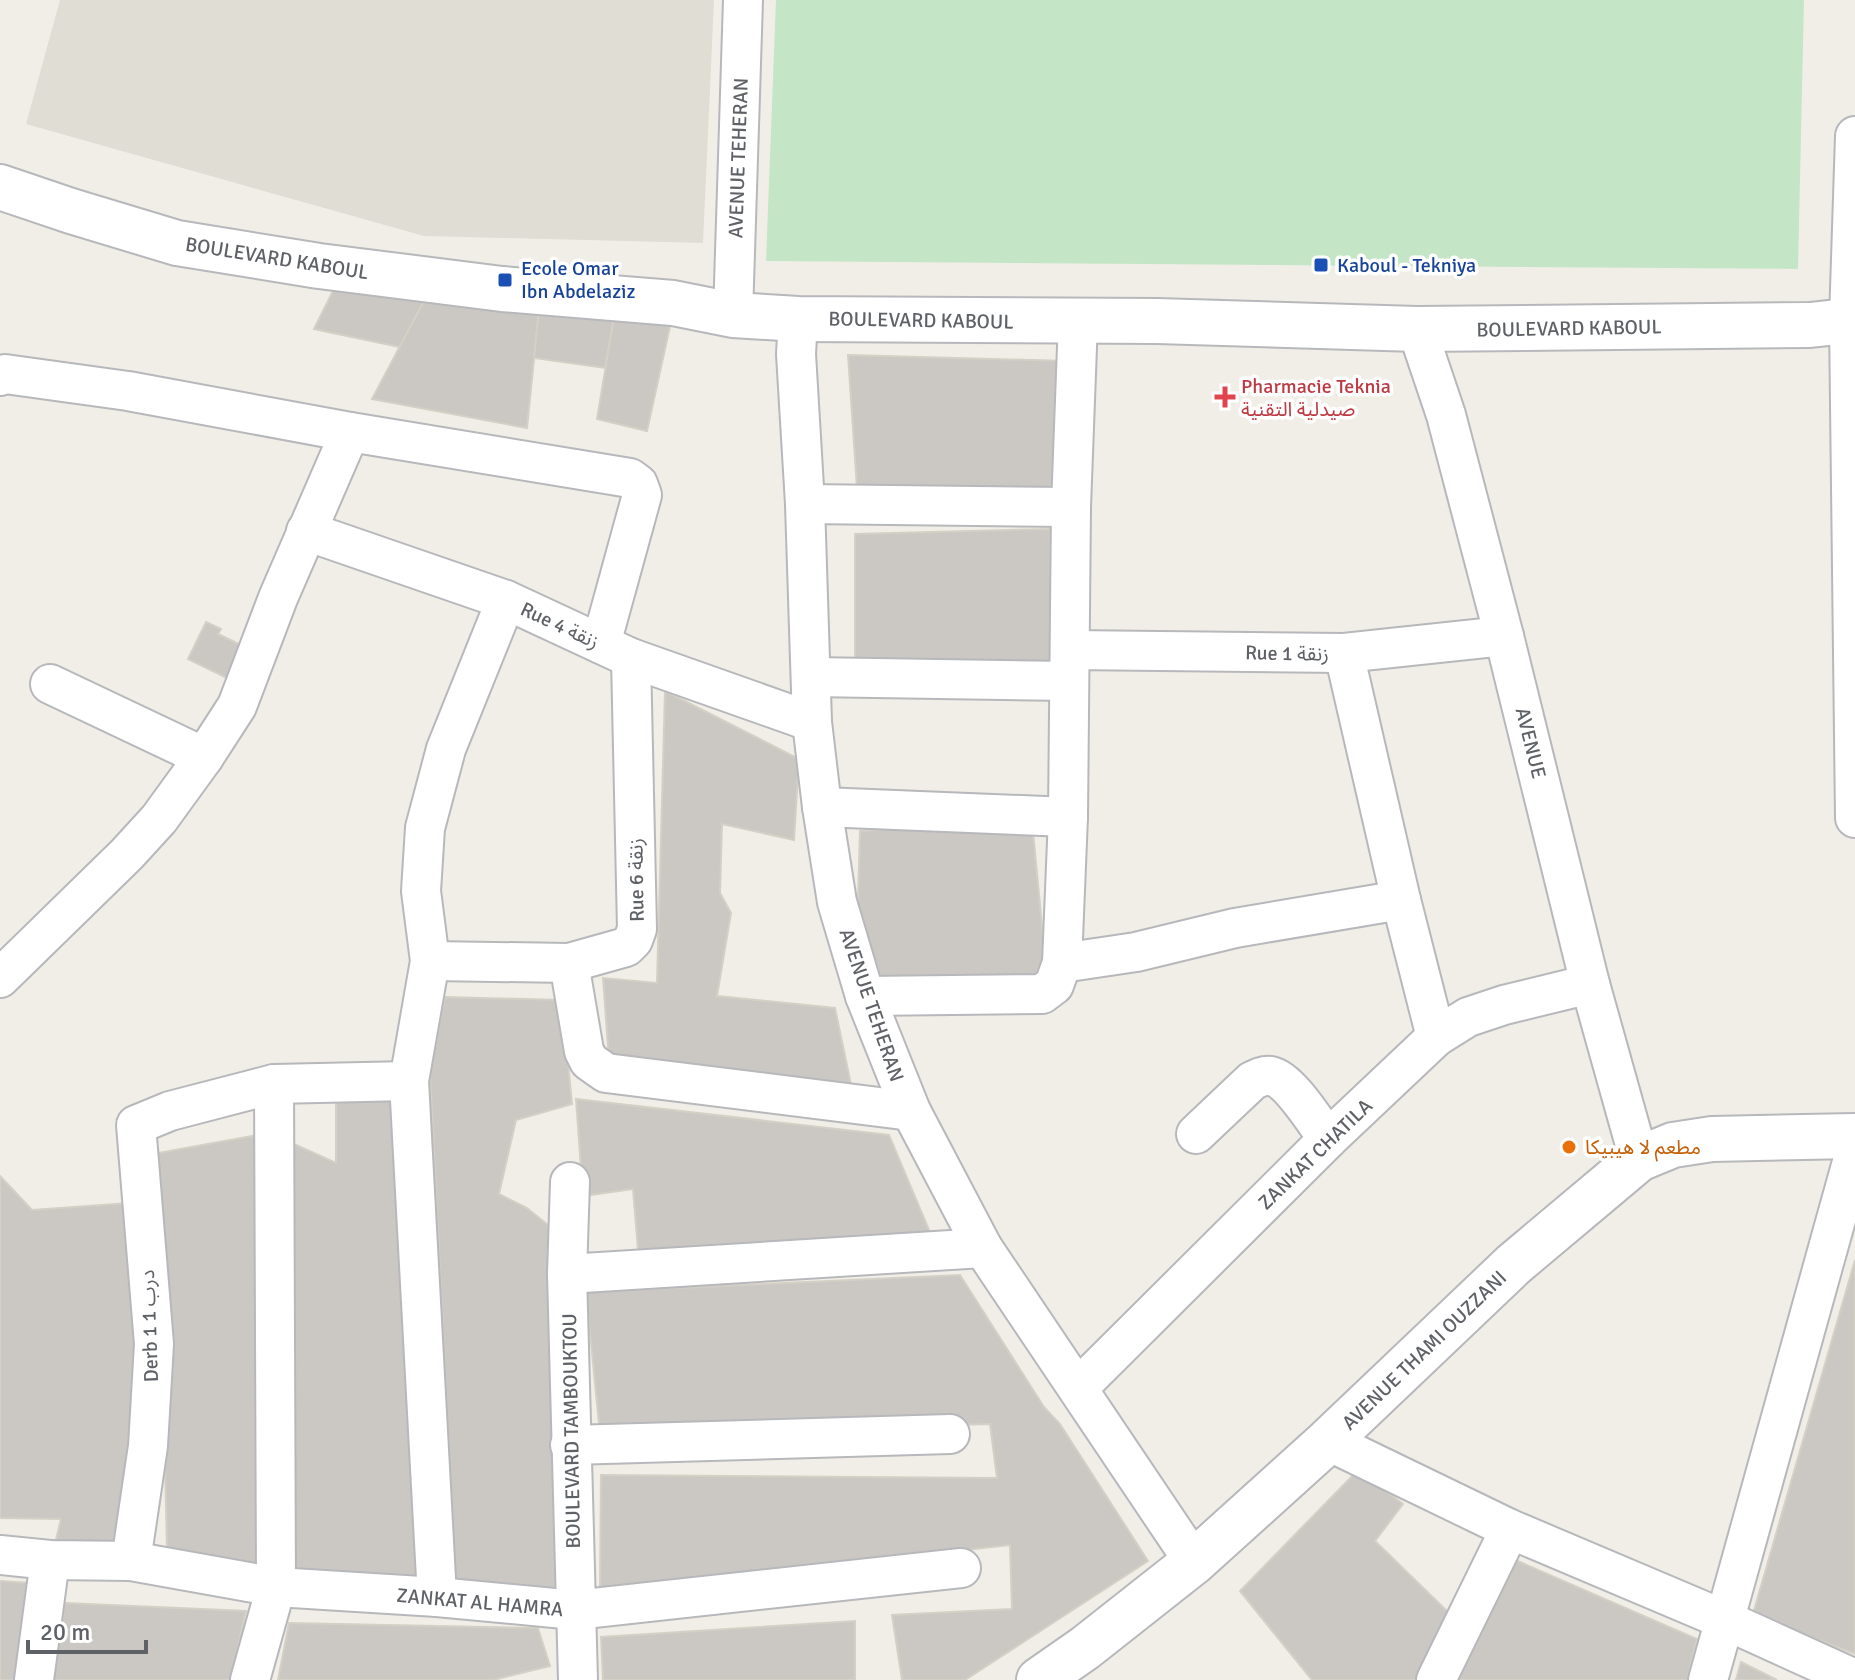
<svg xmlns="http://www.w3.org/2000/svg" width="1855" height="1680" font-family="Signika,'Noto Sans Arabic',sans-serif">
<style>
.education{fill:#e0ddd4}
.green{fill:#c4e6c6}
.building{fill:#cbc8c4;stroke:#d4d0c5;stroke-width:2}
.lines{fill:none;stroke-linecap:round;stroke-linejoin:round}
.minor-casing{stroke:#b7b8bc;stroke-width:42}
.tertiary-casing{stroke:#b7b8bc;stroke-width:48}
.minor{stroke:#fff;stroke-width:38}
.tertiary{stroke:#fff;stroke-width:44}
.transit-dot{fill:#1a4fb4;stroke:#fff;stroke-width:3}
.health-dot{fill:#e0444e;stroke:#fff;stroke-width:3}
.food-dot{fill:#e8710a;stroke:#fff;stroke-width:3}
.labels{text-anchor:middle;stroke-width:7;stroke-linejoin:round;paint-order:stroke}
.street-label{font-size:20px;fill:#5e6166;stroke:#fff}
.transit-label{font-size:20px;fill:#164399;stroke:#fff;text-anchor:start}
.health-label{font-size:20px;fill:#be3a42;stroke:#fff;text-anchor:start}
.food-label{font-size:20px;fill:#c56008;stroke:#fff;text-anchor:start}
</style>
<rect width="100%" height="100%" fill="#f0eee6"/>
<path class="education" d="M 60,0 L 714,0 L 703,243 L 424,236 L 26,124 Z"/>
<path class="green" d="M 776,0 L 1804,0 L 1798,269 L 766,261 Z"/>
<g class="building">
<path d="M 341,275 L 432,286 L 400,347 L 314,329 Z"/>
<path d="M 432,286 L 539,310 L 527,428 L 372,399 Z"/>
<path d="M 539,310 L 614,317 L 605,368 L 534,358 Z"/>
<path d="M 614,317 L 671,322 L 647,431 L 597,419 Z"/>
<path d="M 848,355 L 1067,361 L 1064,487 L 857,488 Z"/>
<path d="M 1050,529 L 1051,671 L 855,667 L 855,534 Z"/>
<path d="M 206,622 L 221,629 L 218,634 L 253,651 L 237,683 L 188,659 Z"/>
<path d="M 665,691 L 799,759 L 794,840 L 722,824 L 720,893 L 731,913 L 717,996 L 835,1008 L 854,1099 L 609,1061 L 603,978 L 657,983 Z"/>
<path d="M 1032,821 L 1048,989 L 883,987 L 857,932 L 860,831 Z"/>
<path d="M 445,997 L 562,1000 L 572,1104 L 516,1120 L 499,1194 L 527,1208 L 548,1225 L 555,1448 L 557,1597 L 456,1586 L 430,1074 Z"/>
<path d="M 336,1090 L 396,1093 L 427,1582 L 293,1569 L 292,1143 L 336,1163 Z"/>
<path d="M 576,1099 L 889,1135 L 932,1237 L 638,1250 L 633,1189 L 583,1196 Z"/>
<path d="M 263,1134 L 263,1567 L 167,1550 L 158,1153 Z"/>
<path d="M 0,1176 L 32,1210 L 129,1203 L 135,1379 L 120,1516 L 121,1552 L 54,1548 L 61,1519 L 0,1518 Z"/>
<path d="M 1855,1260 L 1855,1654 L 1753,1614 Z"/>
<path d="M 960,1275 L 1044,1407 L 1060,1424 L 1148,1561 L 965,1680 L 902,1680 L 892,1615 L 1012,1609 L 1010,1545 L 600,1591 L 601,1475 L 997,1478 L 990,1424 L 600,1434 L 586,1292 Z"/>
<path d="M 1358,1470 L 1403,1504 L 1375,1541 L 1449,1613 L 1417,1680 L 1312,1680 L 1240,1591 Z"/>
<path d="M 1513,1559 L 1697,1639 L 1687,1680 L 1449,1680 Z"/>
<path d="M 0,1581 L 29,1583 L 18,1680 L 0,1680 Z"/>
<path d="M 65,1603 L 246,1611 L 230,1680 L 53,1680 Z"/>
<path d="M 855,1621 L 855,1680 L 603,1680 L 601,1637 Z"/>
<path d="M 289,1623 L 538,1628 L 550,1666 L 493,1680 L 278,1680 Z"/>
<path d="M 1741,1662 L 1777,1680 L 1736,1680 Z"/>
</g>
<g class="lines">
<g class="minor-casing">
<g id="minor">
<path d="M 1855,136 L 1849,320 L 1855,818"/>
<path d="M 733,315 L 743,0"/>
<path d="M 798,319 L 796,354 L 805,504 L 812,722 L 822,807 L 837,902 L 865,996 L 911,1111 L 983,1248 L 1194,1562"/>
<path d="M 1417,329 L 1446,415 L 1504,636 L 1590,984 L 1639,1159"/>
<path d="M 0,376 L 5,374 L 128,391 L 350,432 L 630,478 L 638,484 L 642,495 L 601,644"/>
<path d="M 805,504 L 1071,507"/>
<path d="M 306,531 L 506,600 L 631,658 L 812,722"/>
<path d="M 1070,650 L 1344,653 L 1504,636"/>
<path d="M 1344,653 L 1401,900 L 1436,1037"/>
<path d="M 811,677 L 1069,681"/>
<path d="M 50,684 L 204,757"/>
<path d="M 822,807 L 1068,817"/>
<path d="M 430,961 L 569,963 L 626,947 L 633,940 L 637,929 L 631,658"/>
<path d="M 569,963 L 584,1051 L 589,1061 L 606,1073 L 911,1111"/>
<path d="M 1062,963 L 1136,952 L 1235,928 L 1401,900"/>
<path d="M 0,978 L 127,854 L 159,819 L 204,757 L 237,706 L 278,598 L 350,432"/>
<path d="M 865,996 L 1042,994 L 1054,985 L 1062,963 L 1068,817 L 1071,507 L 1078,320"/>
<path d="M 1196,1134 L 1252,1081 C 1258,1078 1264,1075 1271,1076 C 1290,1080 1316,1123 1328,1139"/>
<path d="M 570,1182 L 567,1274 L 578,1680"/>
<path d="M 567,1274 L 983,1248"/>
<path d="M 1078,1388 L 1328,1139 L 1436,1037 L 1468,1017 L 1504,1005 L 1590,984"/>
<path d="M 1328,1441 L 1510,1529 L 1725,1620 L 1855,1679"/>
<path d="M 570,1445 L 950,1434"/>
<path d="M 0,1555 L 50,1560 L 131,1561 L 276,1587 L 437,1597 L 575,1610 L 961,1568"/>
<path d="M 131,1561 L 148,1446 L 154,1344 L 136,1125 L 170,1111 L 274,1084 L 409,1081"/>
<path d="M 437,1597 L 409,1081 L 430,961 L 421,891 L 425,828 L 446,749 L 506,600"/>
<path d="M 34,1680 L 50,1560"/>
<path d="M 250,1680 L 276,1587 L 274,1084"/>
<path d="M 1436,1680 L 1510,1529"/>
<path d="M 1708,1680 L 1855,1151"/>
</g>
</g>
<g class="tertiary-casing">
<g id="tertiary">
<path d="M 0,187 L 71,211 L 177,243 L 319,266 L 502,289 L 673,303 L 733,315 L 798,319 L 1157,321 L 1417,329 L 1810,325 L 1855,320"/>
<path d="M 1039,1680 L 1085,1648 L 1194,1562 L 1328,1441 L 1514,1264 L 1639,1159 L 1673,1145 L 1712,1139 L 1855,1136"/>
</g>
</g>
<use href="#minor" class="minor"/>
<use href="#tertiary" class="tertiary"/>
</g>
<g class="transit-dot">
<rect x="1313" y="257" width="16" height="16" rx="4"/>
<rect x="497" y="272" width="16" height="16" rx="4"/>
</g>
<path class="health-dot" d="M1221 385h8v8h8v8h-8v8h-8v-8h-8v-8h8z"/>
<circle class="food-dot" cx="1569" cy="1147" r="8"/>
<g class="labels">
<g class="street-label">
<text transform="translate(738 158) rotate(-88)" y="7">AVENUE TEHERAN</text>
<text transform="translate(277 258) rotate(9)" y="7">BOULEVARD KABOUL</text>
<text transform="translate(921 320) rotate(1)" y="7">BOULEVARD KABOUL</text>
<text transform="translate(1569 328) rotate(-1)" y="7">BOULEVARD KABOUL</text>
<text transform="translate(560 625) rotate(25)" y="7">Rue 4 زنقة</text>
<text transform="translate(1287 653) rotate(1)" y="7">Rue 1 زنقة</text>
<text transform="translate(1531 743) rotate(76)" y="7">AVENUE</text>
<text transform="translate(636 880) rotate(-91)" y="7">Rue 6 زنقة</text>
<text transform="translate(872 1005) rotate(71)" y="7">AVENUE TEHERAN</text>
<text transform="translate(1315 1154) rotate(-44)" y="7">ZANKAT CHATILA</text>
<text transform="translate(149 1326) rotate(-92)" y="7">Derb 1 درب 1</text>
<text transform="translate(1424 1350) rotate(-44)" y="7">AVENUE THAMI OUZZANI</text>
<text transform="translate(571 1431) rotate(-91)" y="7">BOULEVARD TAMBOUKTOU</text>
<text transform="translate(480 1602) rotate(5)" y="7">ZANKAT AL HAMRA</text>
</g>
<g class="transit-label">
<text x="1337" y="272">Kaboul - Tekniya</text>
<text x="521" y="275">Ecole Omar<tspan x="521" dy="23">Ibn Abdelaziz</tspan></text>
</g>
<g class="health-label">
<text x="1241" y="393">Pharmacie Teknia<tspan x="1241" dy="23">صيدلية التقنية</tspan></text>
</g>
<g class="food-label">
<text x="1585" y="1154">مطعم لا هيبيكا</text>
</g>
</g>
<path d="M28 1640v12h118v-12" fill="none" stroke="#5e6166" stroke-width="4"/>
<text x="40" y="1640" font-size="24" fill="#5e6166" stroke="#ffffff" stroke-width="6" paint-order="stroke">20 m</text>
</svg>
